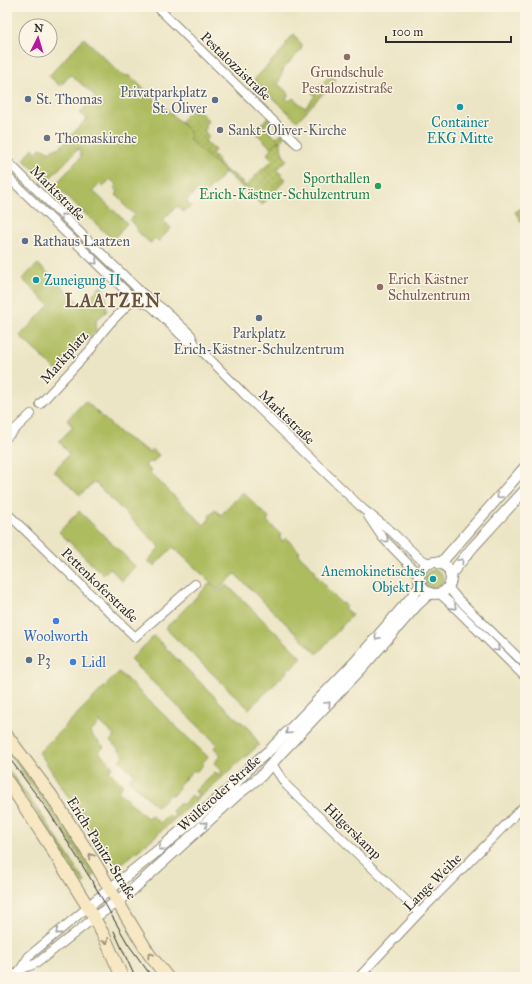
<svg xmlns="http://www.w3.org/2000/svg" width="532" height="984" font-family="'IM FELL Great Primer',serif">
<style>
.green{fill:#adbc5f;stroke:#6c7445}
.garden{fill:url(#garden-dots);stroke:#6c7445}
.lines{fill:none;stroke-linecap:round;stroke-linejoin:round}
.minor-casing{stroke:#8c8878;stroke-width:10}
.tertiary-casing{stroke:#8c8878;stroke-width:12}
.secondary-casing{stroke:#8c8878;stroke-width:14}
.minor{stroke:#fff;stroke-width:8}
.tertiary{stroke:#fff;stroke-width:10}
.secondary{stroke:#f7e8c3;stroke-width:12}
.tram{stroke:#2b2b2b;stroke-width:1}
.oneway{stroke:#a0a0a0}
.oneway2{stroke:#918a77}
.education-dot{fill:#8d6e63;stroke:#fcf5e5;stroke-width:1.5}
.service-dot{fill:#5c6f8a;stroke:#fcf5e5;stroke-width:1.5}
.culture-dot{fill:#0f9aa8;stroke:#fcf5e5;stroke-width:1.5}
.worship-dot{fill:#6b7280;stroke:#fcf5e5;stroke-width:1.5}
.leisure-dot{fill:#2e9e5b;stroke:#fcf5e5;stroke-width:1.5}
.shop-dot{fill:#3f7fe0;stroke:#fcf5e5;stroke-width:1.5}
.labels{text-anchor:middle;stroke-width:3;stroke-linejoin:round;paint-order:stroke}
.street-label{font-size:14px;fill:#2b2b2b;stroke:#fcf5e5}
.education-label{font-size:14px;fill:#785e54;stroke:#fcf5e5}
.service-label{font-size:14px;fill:#4e5e75;stroke:#fcf5e5;text-anchor:start}
.culture-label{font-size:14px;fill:#0d838f;stroke:#fcf5e5}
.worship-label{font-size:14px;fill:#5b616d;stroke:#fcf5e5;text-anchor:start}
.leisure-label{font-size:14px;fill:#27864d;stroke:#fcf5e5;text-anchor:end}
.shop-label{font-size:14px;fill:#366cbe;stroke:#fcf5e5}
.district-label{font-size:18px;font-weight:bold;letter-spacing:1px;fill:#65533f;stroke:#fcf5e5}
</style>
<defs>
<pattern id="garden-dots" width="8" height="8" patternUnits="userSpaceOnUse"><rect width="8" height="8" fill="#adbc5f"/><path d="M2 2h.1M6 6h.1" fill="none" stroke="#8d994f" stroke-width="1.8" stroke-linecap="round"/></pattern>
</defs>
<rect width="100%" height="100%" fill="#fcf5e5"/>
<filter id="ink" filterUnits="userSpaceOnUse"><feTurbulence type="fractalNoise" baseFrequency=".025" numOctaves="2"/><feDisplacementMap in="SourceGraphic" scale="8" xChannelSelector="R" yChannelSelector="G"/><feConvolveMatrix kernelMatrix="1 2 1 2 8 2 1 2 1" color-interpolation-filters="sRGB"/></filter>
<filter id="wash" filterUnits="userSpaceOnUse"><feTurbulence type="fractalNoise" baseFrequency=".012" numOctaves="4" result="noise"/><feDisplacementMap in="SourceGraphic" scale="16" xChannelSelector="R" yChannelSelector="G"/><feGaussianBlur stdDeviation="0.9" result="paint"/><feColorMatrix in="noise" values="0 0 0 0 0 0 0 0 0 0 0 0 0 0 0 0 0 1.4 0 .05"/><feComposite in="paint" operator="in"/></filter>
<g filter="url(#wash)">
<rect width="100%" height="100%" fill="#ece5c5"/>
<g class="green">
<path d="M 294,34 L 302,45 L 301,50 L 284,68 L 278,84 L 289,94 L 286,98 L 289,101 L 293,98 L 305,108 L 315,96 L 312,93 L 322,83 L 323,83 L 331,74 L 336,80 L 297,121 L 254,80 L 286,46 L 286,43 Z"/>
<path d="M 84,38 L 122,75 L 130,76 L 190,131 L 190,140 L 226,172 L 205,194 L 199,189 L 186,201 L 191,206 L 185,211 L 184,211 L 183,212 L 177,206 L 163,220 L 171,228 L 158,242 L 155,239 L 150,243 L 135,229 L 137,227 L 130,220 L 135,215 L 123,204 L 124,202 L 116,195 L 118,192 L 114,188 L 117,185 L 110,179 L 103,187 L 100,184 L 93,191 L 127,223 L 113,240 L 55,185 L 81,157 L 79,148 L 50,178 L 43,178 L 24,160 L 33,148 L 36,153 L 40,148 L 52,152 L 52,149 L 62,147 L 62,145 L 87,119 L 80,113 L 95,96 L 71,75 L 60,86 L 49,76 Z"/>
<path d="M 269,116 L 272,119 L 264,127 L 276,138 L 284,130 L 283,139 L 281,142 L 278,140 L 272,149 L 253,130 L 260,123 L 262,124 Z"/>
<path d="M 525,206 L 525,227 L 515,212 Z"/>
<path d="M 38,264 L 82,305 L 101,286 C 107,293 107,303 106,312 L 96,320 L 96,331 L 74,353 L 58,372 L 20,336 L 49,305 L 22,279 Z"/>
<path d="M 85,401 L 121,434 L 149,452 L 152,449 L 159,455 L 152,463 L 149,461 L 145,466 L 151,471 L 150,473 L 204,525 L 210,518 L 209,516 L 215,510 L 221,515 L 243,492 L 269,518 L 267,521 L 281,535 L 279,538 L 283,541 L 286,538 L 300,552 L 298,554 L 316,571 L 314,573 L 327,587 L 326,588 L 342,604 L 344,603 L 346,606 L 344,608 L 352,615 L 317,654 L 235,574 L 219,590 L 173,547 L 154,566 L 148,561 L 160,547 L 94,482 L 80,495 L 54,471 L 69,454 L 59,441 L 73,427 L 67,420 Z"/>
<path d="M 79,511 L 135,566 L 122,581 L 110,568 L 103,575 L 59,532 Z"/>
<circle cx="434" cy="579" r="9"/>
<path d="M 210,583 L 219,592 L 227,585 L 302,658 L 292,668 L 290,667 L 286,670 L 287,672 L 249,709 L 165,628 L 173,621 Z"/>
<path d="M 154,636 L 236,718 L 249,728 L 259,745 L 153,838 L 124,862 L 118,864 L 107,856 L 39,752 L 119,672 L 208,757 L 202,763 L 204,764 L 196,772 L 194,770 L 178,786 L 180,788 L 172,796 L 170,794 L 157,807 L 129,780 L 134,774 L 119,760 L 124,755 L 110,741 L 115,736 L 100,722 L 90,733 L 104,747 L 99,752 L 113,766 L 109,771 L 123,785 L 118,791 L 147,818 L 151,815 L 160,823 L 169,815 L 172,818 L 175,815 L 172,811 L 180,803 L 182,805 L 192,795 L 195,798 L 198,795 L 195,791 L 215,772 L 219,775 L 222,771 L 214,763 L 221,755 L 214,748 L 217,744 L 130,660 Z"/>
<path d="M 7,743 L 42,791 L 96,874 L 92,877 L 62,828 L 16,763 L 7,752 Z"/>
<path d="M 7,768 L 45,820 L 85,882 L 82,884 L 33,807 L 21,794 L 7,776 Z"/>
</g>
<path class="garden" d="M 194,107 L 209,121 L 205,124 L 205,132 L 209,137 L 205,141 L 215,150 L 212,154 L 218,160 L 217,162 L 230,174 L 232,173 L 246,186 L 262,169 L 263,169 L 273,160 L 267,154 L 272,149 L 271,148 L 278,140 L 281,142 C 281,149 282,154 287,160 L 277,170 L 286,179 L 262,205 L 190,140 L 190,131 L 180,122 Z"/>
</g>
<g filter="url(#ink)">
<g class="lines">
<g class="minor-casing">
<g id="minor">
<path d="M 157,7 L 297,144"/>
<path d="M 7,161 L 141,292 L 151,300 L 163,309 L 191,335 L 194,343 L 246,396 L 363,509 L 391,531 L 418,557 L 430,564"/>
<path d="M 7,176 L 134,299 L 151,306 L 187,341 L 194,343"/>
<path d="M 40,404 L 92,348 C 103,328 121,312 137,296"/>
<path d="M 7,437 L 31,414"/>
<path d="M 7,513 L 135,637 L 195,584"/>
<path d="M 368,516 L 382,537 L 419,575"/>
<path d="M 448,587 L 457,598 L 525,664"/>
<path d="M 439,593 L 451,604 L 525,677"/>
<path d="M 272,764 L 286,785 L 419,913"/>
<path d="M 20,970 L 37,963 L 94,918"/>
<path d="M 13,977 L 20,970 L 29,956 L 88,907"/>
<path d="M 359,977 L 419,913 L 525,805"/>
</g>
</g>
<g class="tertiary-casing">
<g id="tertiary">
<circle cx="435" cy="578" r="16"/>
<path d="M 440,564 L 525,467"/>
<path d="M 450,575 L 473,547 L 525,490"/>
<path d="M 88,907 L 161,848 L 233,786 L 251,766 L 272,748 L 355,662 L 410,599 L 421,585"/>
<path d="M 94,918 L 130,892 L 237,795 L 261,776 L 282,752 L 362,668 L 417,605 L 430,593"/>
</g>
</g>
<g class="secondary-casing">
<g id="secondary">
<path d="M 7,736 L 51,795 L 96,865 L 117,901 L 149,954 L 167,977"/>
<path d="M 7,781 L 18,797 L 52,849 L 88,907 L 104,936 L 122,977"/>
</g>
</g>
<use href="#minor" class="minor"/>
<use href="#tertiary" class="tertiary"/>
<use href="#secondary" class="secondary"/>
<g class="tram">
<path d="M 7,755 L 49,812 L 92,881 L 128,944 L 152,977"/>
<path d="M 114,931 L 135,977"/>
</g>
</g>
<defs><path id="oneway-chevron" d="M-2-3.5L2.5 0L-2 3.5" fill="none" stroke-width="1.6" stroke-linecap="round" stroke-linejoin="round"/></defs>
<g class="oneway">
<use href="#oneway-chevron" transform="translate(63 216) rotate(-135)"/>
<use href="#oneway-chevron" transform="translate(95 262) rotate(44)"/>
<use href="#oneway-chevron" transform="translate(499 496) rotate(130)"/>
<use href="#oneway-chevron" transform="translate(386 540) rotate(46)"/>
<use href="#oneway-chevron" transform="translate(461 561) rotate(-49)"/>
<use href="#oneway-chevron" transform="translate(454 607) rotate(44)"/>
<use href="#oneway-chevron" transform="translate(377 637) rotate(131)"/>
<use href="#oneway-chevron" transform="translate(497 649) rotate(45)"/>
<use href="#oneway-chevron" transform="translate(328 704) rotate(-47)"/>
<use href="#oneway-chevron" transform="translate(288 732) rotate(134)"/>
<use href="#oneway-chevron" transform="translate(205 824) rotate(-42)"/>
<use href="#oneway-chevron" transform="translate(161 848) rotate(140)"/>
<use href="#oneway-chevron" transform="translate(58 932) rotate(140)"/>
</g>
<g class="oneway2">
<use href="#oneway-chevron" transform="translate(91 856) rotate(-123)"/>
<use href="#oneway-chevron" transform="translate(106 941) rotate(65)"/>
<use href="#oneway-chevron" transform="translate(150 955) rotate(-125)"/>
</g>
</g>
<g class="education-dot">
<circle cx="347" cy="57" r="4"/>
<circle cx="380" cy="287" r="4"/>
</g>
<g class="service-dot">
<circle cx="28" cy="99" r="4"/>
<circle cx="215" cy="100" r="4"/>
<circle cx="25" cy="241" r="4"/>
<circle cx="259" cy="318" r="4"/>
<circle cx="29" cy="660" r="4"/>
</g>
<g class="culture-dot">
<circle cx="460" cy="107" r="4"/>
<circle cx="36" cy="280" r="4"/>
<circle cx="433" cy="579" r="4"/>
</g>
<g class="worship-dot">
<circle cx="220" cy="130" r="4"/>
<circle cx="47" cy="138" r="4"/>
</g>
<circle class="leisure-dot" cx="378" cy="186" r="4"/>
<g class="shop-dot">
<circle cx="56" cy="621" r="4"/>
<circle cx="73" cy="662" r="4"/>
</g>
<g class="labels">
<g class="street-label">
<text transform="translate(236 66) rotate(44)" y="5">Pestalozzistraße</text>
<text transform="translate(58 193) rotate(45)" y="5">Marktstraße</text>
<text transform="translate(64 357) rotate(-49)" y="5">Marktplatz</text>
<text transform="translate(287 417) rotate(44)" y="5">Marktstraße</text>
<text transform="translate(100 585) rotate(44)" y="5">Pettenkoferstraße</text>
<text transform="translate(219 793) rotate(-42)" y="5">Wülferoder Straße</text>
<text transform="translate(353 831) rotate(44)" y="5">Hilgerskamp</text>
<text transform="translate(102 848) rotate(58)" y="5">Erich-Panitz-Straße</text>
<text transform="translate(432 882) rotate(-45)" y="5">Lange Weihe</text>
</g>
<g class="education-label">
<text x="347" y="77">Grundschule<tspan x="347" dy="16">Pestalozzistraße</tspan></text>
<text x="388" y="284" text-anchor="start">Erich Kästner<tspan x="388" dy="16">Schulzentrum</tspan></text>
</g>
<g class="service-label">
<text x="207" y="97" text-anchor="end">Privatparkplatz<tspan x="207" dy="16">St. Oliver</tspan></text>
<text x="36" y="104">St. Thomas</text>
<text x="33" y="246">Rathaus Laatzen</text>
<text x="259" y="338" text-anchor="middle">Parkplatz<tspan x="259" dy="16">Erich-Kästner-Schulzentrum</tspan></text>
<text x="37" y="665">P3</text>
</g>
<g class="culture-label">
<text x="460" y="127">Container<tspan x="460" dy="16">EKG Mitte</tspan></text>
<text x="44" y="285" text-anchor="start">Zuneigung II</text>
<text x="425" y="576" text-anchor="end">Anemokinetisches<tspan x="425" dy="16">Objekt II</tspan></text>
</g>
<g class="worship-label">
<text x="228" y="135">Sankt-Oliver-Kirche</text>
<text x="55" y="143">Thomaskirche</text>
</g>
<g class="leisure-label">
<text x="370" y="183">Sporthallen<tspan x="370" dy="16">Erich-Kästner-Schulzentrum</tspan></text>
</g>
<g class="shop-label">
<text x="56" y="641">Woolworth</text>
<text x="81" y="667" text-anchor="start">Lidl</text>
</g>
<g class="district-label">
<text x="113" y="307">LAATZEN</text>
</g>
</g>
<rect width="532" height="984" fill="none" stroke="#fcf5e5" stroke-width="24"/>
<g transform="translate(38 38) rotate(5)"><circle r="19" fill="#fcf5e5" stroke="#a8a49b"/>
<path d="M0-3L7 15L0 10L-7 15Z" fill="#b5179e"/>
<text y="-6" font-size="11" font-weight="bold" text-anchor="middle" fill="#2b2b2b">N</text>
</g>
<path d="M386 36v6h125v-6" fill="none" stroke="#2b2b2b" stroke-width="2"/>
<text x="392" y="36" font-size="12" fill="#2b2b2b" stroke="#fcf5e5" stroke-width="3" paint-order="stroke">100 m</text>
</svg>
